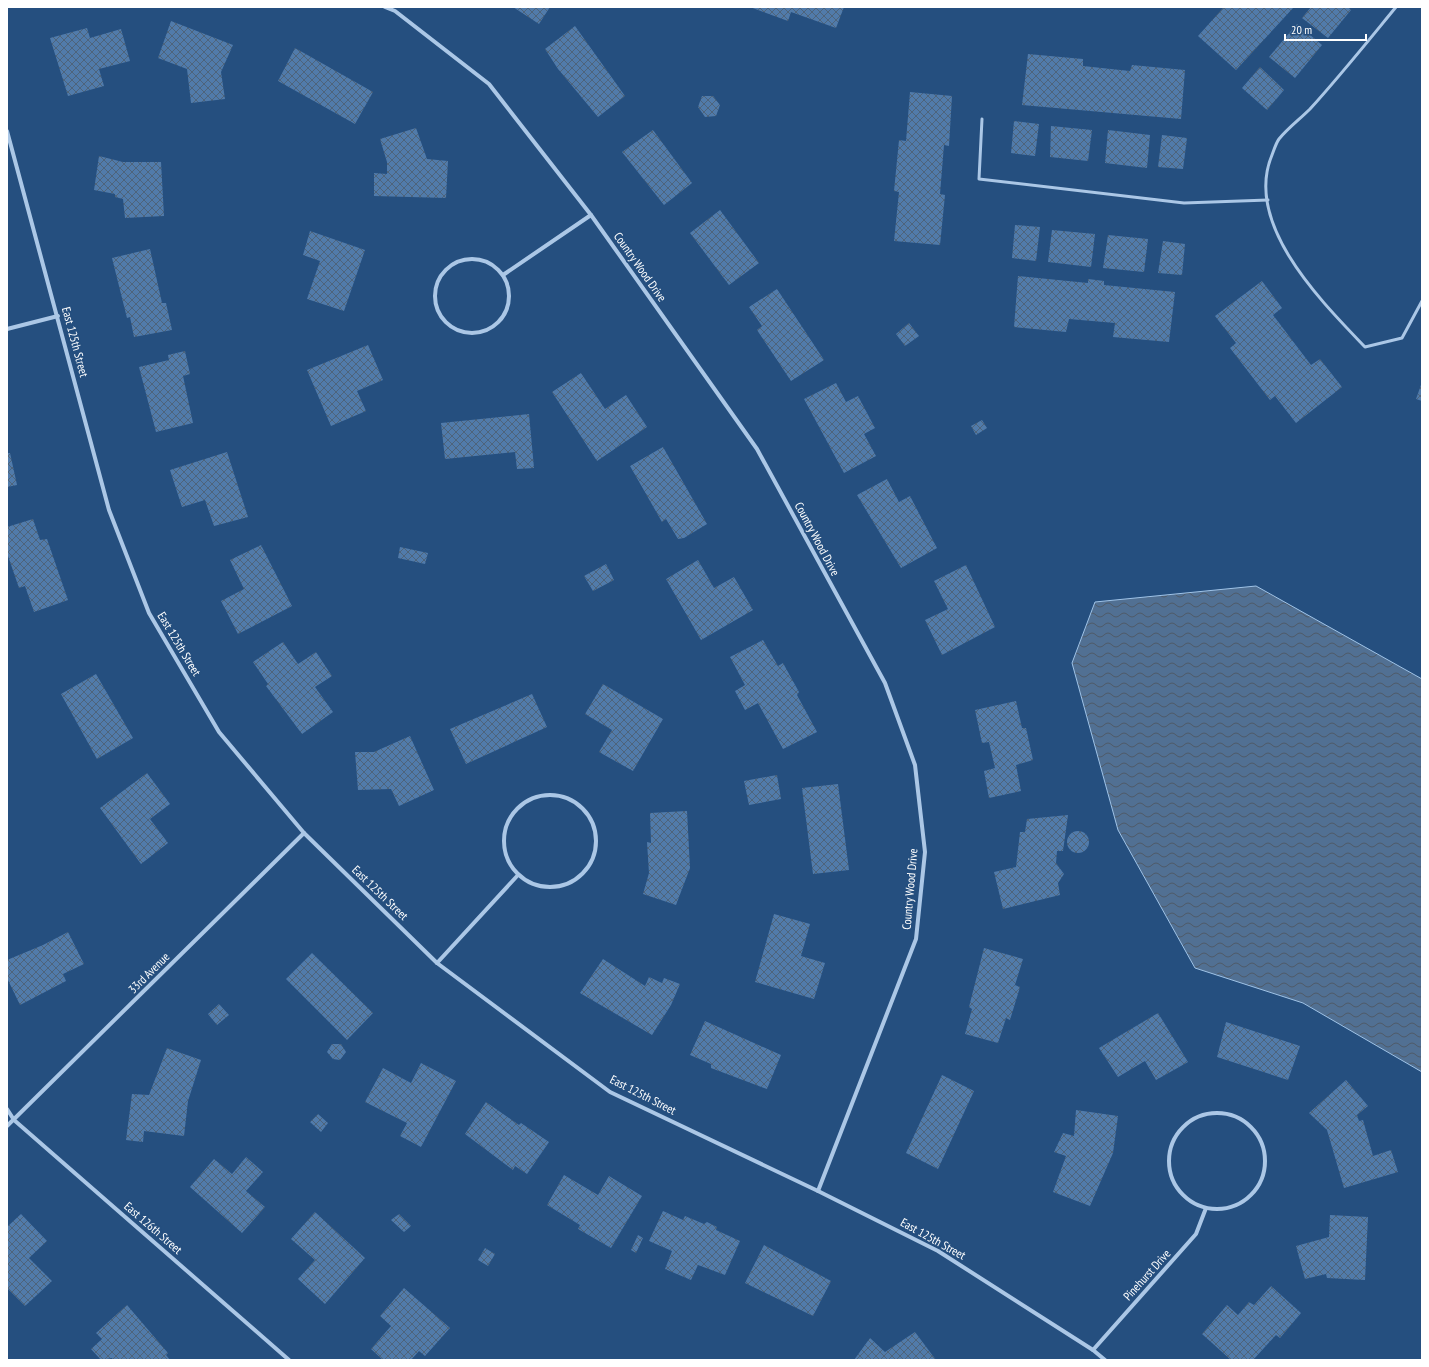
<svg xmlns="http://www.w3.org/2000/svg" width="1429" height="1367" font-family="'PT Sans Narrow',sans-serif">
<style>
.water{fill:url(#water-waves);stroke:#9fc3e7}
.building{fill:url(#building-cross-hatch)}
.lines{fill:none;stroke-linecap:round;stroke-linejoin:round}
.service{stroke:#abc7e6;stroke-width:3}
.minor{stroke:#abc7e6;stroke-width:4}
.labels{text-anchor:middle;stroke-width:3.5;stroke-linejoin:round;paint-order:stroke}
.street-label{font-size:12px;fill:#fff;stroke:#254f7f}
</style>
<defs>
<pattern id="water-waves" width="16" height="10" patternUnits="userSpaceOnUse"><rect width="16" height="10" fill="#517093"/><path d="M0 5q4-4 8 0t8 0" fill="none" stroke="#4e5a68"/></pattern>
<pattern id="building-cross-hatch" width="8" height="8" patternUnits="userSpaceOnUse"><rect width="8" height="8" fill="#517baa"/><path d="M0 0l8 8M0 8l8-8" fill="none" stroke="#4e647b"/></pattern>
</defs>
<rect width="100%" height="100%" fill="#254f7f"/>
<path class="water" d="M 1256,586 L 1422,679 L 1422,1072 L 1303,1003 L 1195,968 L 1118,830 L 1072,663 L 1095,602 Z"/>
<g class="building">
<path d="M 513,7 L 550,7 L 539,24 Z"/>
<path d="M 750,7 L 844,7 L 836,28 L 791,12 L 788,21 Z"/>
<path d="M 1224,7 L 1294,7 L 1236,70 L 1198,36 Z"/>
<path d="M 1311,7 L 1348,7 L 1351,10 L 1328,38 L 1302,18 Z"/>
<path d="M 171,21 L 233,45 L 221,72 L 225,99 L 191,103 L 187,69 L 158,58 Z"/>
<path d="M 1297,24 L 1322,45 L 1295,78 L 1269,57 Z"/>
<path d="M 575,26 L 625,96 L 598,117 L 558,69 L 545,49 Z"/>
<path d="M 87,28 L 90,38 L 121,29 L 130,61 L 99,69 L 104,86 L 68,96 L 50,38 Z"/>
<path d="M 295,48 L 373,92 L 355,124 L 278,81 Z"/>
<path d="M 1028,54 L 1083,59 L 1083,66 L 1130,71 L 1132,65 L 1185,70 L 1181,119 L 1022,105 Z"/>
<path d="M 1260,67 L 1284,90 L 1267,110 L 1242,88 Z"/>
<path d="M 910,92 L 952,96 L 949,146 L 944,145 L 940,194 L 945,195 L 940,245 L 894,241 L 899,192 L 894,191 L 899,140 L 906,141 Z"/>
<path d="M 702,96 L 713,96 L 720,105 L 716,116 L 705,117 L 698,107 Z"/>
<path d="M 1014,121 L 1039,124 L 1035,156 L 1011,153 Z"/>
<path d="M 1051,126 L 1092,130 L 1088,161 L 1050,157 Z"/>
<path d="M 416,128 L 427,159 L 448,161 L 446,198 L 374,196 L 374,173 L 387,174 L 387,162 L 380,139 Z"/>
<path d="M 653,130 L 692,183 L 664,205 L 622,152 Z"/>
<path d="M 1108,130 L 1150,135 L 1147,168 L 1105,163 Z"/>
<path d="M 1162,135 L 1187,138 L 1183,169 L 1158,167 Z"/>
<path d="M 99,156 L 123,162 L 161,162 L 164,216 L 125,218 L 123,199 L 115,197 L 115,194 L 94,190 Z"/>
<path d="M 720,210 L 759,263 L 729,285 L 690,233 Z"/>
<path d="M 1015,225 L 1040,227 L 1036,261 L 1012,258 Z"/>
<path d="M 1052,230 L 1095,234 L 1091,267 L 1048,262 Z"/>
<path d="M 310,231 L 365,250 L 344,311 L 307,299 L 320,261 L 303,255 Z"/>
<path d="M 1108,235 L 1148,239 L 1144,272 L 1103,268 Z"/>
<path d="M 1163,241 L 1185,244 L 1182,275 L 1158,273 Z"/>
<path d="M 150,249 L 162,303 L 166,303 L 172,330 L 134,337 L 130,317 L 127,318 L 112,258 Z"/>
<path d="M 1018,276 L 1088,283 L 1088,279 L 1104,281 L 1104,285 L 1175,292 L 1169,342 L 1113,337 L 1115,323 L 1069,319 L 1066,332 L 1014,327 Z"/>
<path d="M 1262,281 L 1282,308 L 1273,315 L 1311,365 L 1320,359 L 1342,387 L 1296,423 L 1275,396 L 1270,400 L 1230,348 L 1236,343 L 1215,316 Z"/>
<path d="M 777,289 L 824,360 L 791,381 L 757,330 L 762,326 L 749,307 Z"/>
<path d="M 909,323 L 919,336 L 905,346 L 896,334 Z"/>
<path d="M 368,345 L 383,380 L 357,391 L 366,411 L 331,426 L 307,370 Z"/>
<path d="M 185,351 L 190,374 L 183,376 L 193,423 L 156,432 L 139,367 L 169,360 L 168,355 Z"/>
<path d="M 581,373 L 605,409 L 626,395 L 647,427 L 597,461 L 552,392 Z"/>
<path d="M 1422,382 L 1422,401 L 1416,399 Z"/>
<path d="M 836,383 L 846,402 L 858,396 L 875,428 L 864,434 L 876,456 L 844,473 L 804,399 Z"/>
<path d="M 529,414 L 534,468 L 517,469 L 515,452 L 445,459 L 441,423 Z"/>
<path d="M 982,420 L 987,428 L 976,435 L 971,426 Z"/>
<path d="M 663,447 L 707,524 L 684,538 L 678,539 L 666,519 L 662,522 L 630,466 Z"/>
<path d="M 227,452 L 248,517 L 214,526 L 205,500 L 182,507 L 170,470 Z"/>
<path d="M 7,453 L 10,453 L 17,485 L 7,487 Z"/>
<path d="M 887,479 L 899,502 L 910,496 L 937,548 L 901,568 L 857,495 Z"/>
<path d="M 33,519 L 40,540 L 47,539 L 68,600 L 34,612 L 25,586 L 19,588 L 7,553 L 7,527 Z"/>
<path d="M 261,545 L 292,606 L 238,634 L 221,601 L 244,589 L 230,560 Z"/>
<path d="M 400,547 L 428,553 L 425,564 L 398,558 Z"/>
<path d="M 698,560 L 714,588 L 734,577 L 753,610 L 701,640 L 666,579 Z"/>
<path d="M 606,564 L 614,580 L 593,591 L 584,576 Z"/>
<path d="M 966,565 L 995,627 L 942,655 L 925,620 L 948,609 L 934,581 Z"/>
<path d="M 763,640 L 778,666 L 783,663 L 799,692 L 797,695 L 817,732 L 783,749 L 758,703 L 745,710 L 735,691 L 745,685 L 730,657 Z"/>
<path d="M 283,642 L 298,664 L 316,652 L 332,676 L 315,687 L 333,712 L 302,734 L 266,686 L 268,684 L 253,662 Z"/>
<path d="M 96,674 L 133,738 L 97,759 L 61,694 Z"/>
<path d="M 603,684 L 663,719 L 633,771 L 599,752 L 612,730 L 585,714 Z"/>
<path d="M 532,694 L 547,727 L 466,764 L 450,729 Z"/>
<path d="M 1016,701 L 1022,728 L 1026,728 L 1033,760 L 1016,765 L 1021,791 L 989,798 L 984,771 L 995,768 L 989,742 L 982,743 L 975,710 Z"/>
<path d="M 410,736 L 434,790 L 399,806 L 391,789 L 358,790 L 355,752 L 374,752 Z"/>
<path d="M 147,773 L 170,804 L 150,819 L 168,843 L 141,864 L 100,808 Z"/>
<path d="M 777,775 L 781,799 L 749,805 L 744,781 Z"/>
<path d="M 838,784 L 849,870 L 813,874 L 802,788 Z"/>
<path d="M 687,811 L 690,868 L 676,905 L 643,894 L 649,873 L 647,842 L 651,843 L 650,813 Z"/>
<path d="M 1068,815 L 1063,851 L 1057,851 L 1056,863 L 1064,874 L 1058,883 L 1060,895 L 1003,909 L 994,872 L 1016,867 L 1020,832 L 1025,832 L 1027,819 Z"/>
<circle cx="1078" cy="842" r="11"/>
<path d="M 774,914 L 810,924 L 801,956 L 825,963 L 814,999 L 755,982 Z"/>
<path d="M 68,932 L 84,964 L 63,974 L 66,981 L 20,1005 L 7,978 L 7,960 L 43,945 Z"/>
<path d="M 984,948 L 1023,959 L 1015,985 L 1020,987 L 1010,1020 L 1006,1018 L 998,1043 L 965,1034 L 972,1009 L 969,1007 Z"/>
<path d="M 312,953 L 373,1013 L 347,1040 L 286,979 Z"/>
<path d="M 603,959 L 645,986 L 649,977 L 662,983 L 664,978 L 680,984 L 671,1005 L 652,1035 L 580,993 Z"/>
<path d="M 219,1004 L 229,1015 L 217,1025 L 208,1014 Z"/>
<path d="M 1158,1013 L 1188,1062 L 1156,1080 L 1145,1061 L 1118,1077 L 1099,1048 Z"/>
<path d="M 705,1021 L 781,1055 L 767,1089 L 711,1068 L 711,1064 L 690,1055 Z"/>
<path d="M 1226,1022 L 1300,1046 L 1288,1080 L 1217,1057 Z"/>
<path d="M 332,1044 L 341,1044 L 346,1052 L 340,1060 L 333,1059 L 327,1052 Z"/>
<path d="M 167,1048 L 201,1060 L 188,1101 L 184,1136 L 144,1131 L 143,1142 L 126,1140 L 132,1094 L 149,1095 Z"/>
<path d="M 421,1063 L 456,1081 L 421,1147 L 400,1136 L 407,1123 L 365,1102 L 383,1068 L 411,1083 Z"/>
<path d="M 942,1075 L 974,1091 L 938,1169 L 906,1153 Z"/>
<path d="M 1346,1080 L 1368,1106 L 1357,1115 L 1359,1121 L 1363,1120 L 1373,1156 L 1391,1150 L 1398,1172 L 1344,1188 L 1327,1130 L 1309,1113 Z"/>
<path d="M 486,1102 L 519,1125 L 521,1123 L 549,1142 L 527,1174 L 515,1166 L 513,1170 L 465,1134 Z"/>
<path d="M 1076,1110 L 1118,1116 L 1113,1153 L 1090,1206 L 1053,1192 L 1066,1156 L 1054,1152 L 1063,1133 L 1074,1136 Z"/>
<path d="M 318,1114 L 328,1123 L 321,1132 L 310,1122 Z"/>
<path d="M 246,1157 L 263,1172 L 246,1191 L 265,1207 L 242,1233 L 190,1187 L 214,1159 L 232,1174 Z"/>
<path d="M 564,1175 L 598,1195 L 609,1176 L 642,1196 L 611,1248 L 578,1229 L 580,1225 L 547,1205 Z"/>
<path d="M 663,1211 L 683,1220 L 685,1216 L 704,1224 L 707,1222 L 717,1227 L 716,1230 L 740,1241 L 725,1275 L 698,1265 L 691,1280 L 665,1269 L 672,1251 L 649,1241 Z"/>
<path d="M 315,1212 L 365,1258 L 325,1304 L 298,1279 L 315,1260 L 291,1239 Z"/>
<path d="M 21,1214 L 47,1241 L 29,1258 L 52,1281 L 25,1306 L 7,1288 L 7,1227 Z"/>
<path d="M 399,1214 L 411,1226 L 404,1232 L 391,1220 Z"/>
<path d="M 1330,1215 L 1368,1217 L 1365,1280 L 1327,1278 L 1326,1274 L 1305,1279 L 1296,1246 L 1329,1237 Z"/>
<path d="M 638,1235 L 643,1238 L 636,1253 L 631,1250 Z"/>
<path d="M 764,1245 L 831,1281 L 813,1316 L 745,1283 Z"/>
<path d="M 485,1248 L 495,1254 L 488,1266 L 478,1260 Z"/>
<path d="M 1271,1286 L 1301,1313 L 1280,1338 L 1276,1335 L 1253,1360 L 1231,1360 L 1202,1334 L 1227,1305 L 1238,1315 L 1249,1302 L 1254,1305 Z"/>
<path d="M 404,1288 L 450,1328 L 425,1356 L 419,1351 L 411,1360 L 383,1360 L 371,1349 L 391,1326 L 380,1316 Z"/>
<path d="M 127,1305 L 168,1353 L 166,1355 L 170,1360 L 113,1360 L 112,1358 L 101,1360 L 91,1349 L 102,1339 L 96,1333 Z"/>
<path d="M 915,1332 L 936,1360 L 854,1360 L 870,1338 L 885,1352 Z"/>
</g>
<g class="lines">
<g class="service">
<path d="M 1396,7 C 1368,41 1340,76 1310,109 C 1300,119 1288,128 1279,139 C 1276,143 1274,150 1272,155 C 1243,224 1322,302 1365,347 L 1402,338 L 1422,301"/>
<path d="M 982,119 L 979,179 L 1184,203 L 1268,200"/>
</g>
<g class="minor">
<path d="M 385,7 L 395,11 L 489,84 L 591,215 L 757,449 L 885,683 L 915,765 L 925,852 L 916,939 L 818,1191"/>
<path d="M 7,131 L 109,510 L 149,613 L 219,732 L 304,833 L 437,963 L 610,1092 L 818,1191 L 938,1251 L 1093,1350 L 1105,1360"/>
<circle cx="472" cy="296" r="37"/>
<path d="M 503,275 L 591,215"/>
<path d="M 7,329 L 58,316"/>
<circle cx="550" cy="841" r="46"/>
<path d="M 437,963 L 518,875"/>
<path d="M 7,1109 L 14,1120 L 289,1360"/>
<circle cx="1217" cy="1161" r="48"/>
<path d="M 7,1126 L 304,833"/>
<path d="M 1093,1350 L 1196,1234 L 1206,1208"/>
</g>
</g>
<g class="labels">
<g class="street-label">
<text transform="translate(640 267) rotate(55)" y="4">Country Wood Drive</text>
<text transform="translate(75 342) rotate(75)" y="4">East 125th Street</text>
<text transform="translate(817 539) rotate(62)" y="4">Country Wood Drive</text>
<text transform="translate(179 644) rotate(59)" y="4">East 125th Street</text>
<text transform="translate(910 889) rotate(-85)" y="4">Country Wood Drive</text>
<text transform="translate(380 893) rotate(44)" y="4">East 125th Street</text>
<text transform="translate(149 973) rotate(-45)" y="4">33rd Avenue</text>
<text transform="translate(643 1095) rotate(27)" y="4">East 125th Street</text>
<text transform="translate(153 1228) rotate(41)" y="4">East 126th Street</text>
<text transform="translate(933 1239) rotate(29)" y="4">East 125th Street</text>
<text transform="translate(1147 1275) rotate(-48)" y="4">Pinehurst Drive</text>
</g>
</g>
<rect width="1429" height="1367" fill="none" stroke="#ffffff" stroke-width="16"/>
<path d="M1285 34v6h81v-6" fill="none" stroke="#ffffff" stroke-width="2"/>
<text x="1291" y="34" font-size="12" fill="#ffffff" stroke="#254f7f" stroke-width="3" paint-order="stroke">20 m</text>
</svg>
